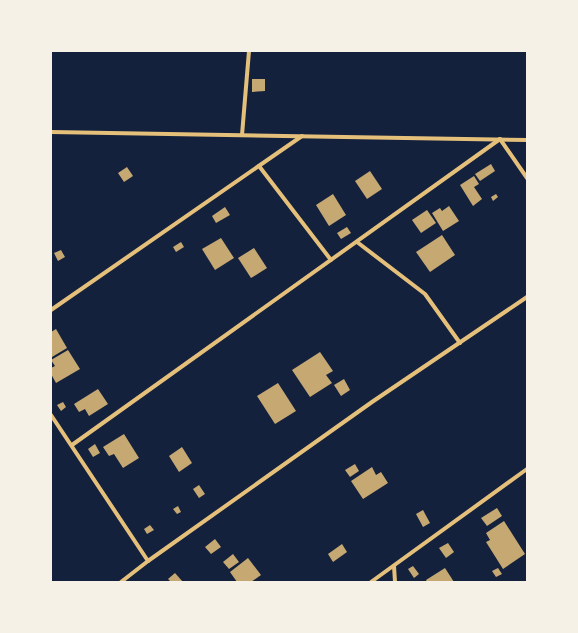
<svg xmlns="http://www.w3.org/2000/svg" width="578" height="633" font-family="Barlow,sans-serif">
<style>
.building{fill:#c6a872}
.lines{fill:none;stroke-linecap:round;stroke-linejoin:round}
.minor{stroke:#e5c07b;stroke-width:4}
</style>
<rect width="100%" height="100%" fill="#14213d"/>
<g class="building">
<path d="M 252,79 L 265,79 L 265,91 L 252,92 Z"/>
<path d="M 491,164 L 495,171 L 480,181 L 475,174 Z"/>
<path d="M 127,167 L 133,176 L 124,182 L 118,173 Z"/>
<path d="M 370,171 L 382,189 L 367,199 L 355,181 Z"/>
<path d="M 474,176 L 479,184 L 474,187 L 482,199 L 473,206 L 460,185 Z"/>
<path d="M 333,194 L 346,215 L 329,226 L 316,205 Z"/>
<path d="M 496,194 L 498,197 L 493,201 L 491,197 Z"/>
<path d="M 449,206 L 459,221 L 443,231 L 432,213 L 440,208 L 442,211 Z"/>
<path d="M 225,207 L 230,215 L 216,223 L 212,216 Z"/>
<path d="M 427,210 L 436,223 L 421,233 L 412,220 Z"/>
<path d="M 347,227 L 351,233 L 341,239 L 337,233 Z"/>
<path d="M 442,235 L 455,255 L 430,272 L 416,252 Z"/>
<path d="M 221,238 L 234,258 L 215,270 L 202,249 Z"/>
<path d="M 181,242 L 184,247 L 176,252 L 173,247 Z"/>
<path d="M 254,248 L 267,268 L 251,278 L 238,258 Z"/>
<path d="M 61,250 L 65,257 L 58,261 L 54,253 Z"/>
<path d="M 56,329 L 67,348 L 52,357 L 51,354 L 51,332 Z"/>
<path d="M 68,350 L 80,369 L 56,383 L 51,374 L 51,368 L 55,366 L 51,360 Z"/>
<path d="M 320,352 L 333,371 L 326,375 L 332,383 L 310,397 L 292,370 Z"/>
<path d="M 344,379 L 350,390 L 341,396 L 334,385 Z"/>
<path d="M 278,383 L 296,411 L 275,424 L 257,396 Z"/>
<path d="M 98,389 L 108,404 L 89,416 L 85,409 L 79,412 L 74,404 Z"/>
<path d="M 63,402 L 66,407 L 61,411 L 57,405 Z"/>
<path d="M 124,434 L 139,458 L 123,468 L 114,454 L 109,456 L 103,447 Z"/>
<path d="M 95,444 L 100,453 L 93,457 L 88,449 Z"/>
<path d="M 182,447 L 192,463 L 179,472 L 169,456 Z"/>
<path d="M 355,464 L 359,471 L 350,477 L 345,470 Z"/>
<path d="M 372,467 L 376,475 L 381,472 L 388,483 L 363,499 L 351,481 Z"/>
<path d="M 199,485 L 205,494 L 199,498 L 193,489 Z"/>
<path d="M 178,506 L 181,512 L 177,514 L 173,509 Z"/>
<path d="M 497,508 L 502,516 L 487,526 L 481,518 Z"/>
<path d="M 423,510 L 430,523 L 423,527 L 416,514 Z"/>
<path d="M 504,521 L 525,554 L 503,569 L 486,542 L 490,540 L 486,533 Z"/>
<path d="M 150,525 L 154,530 L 147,534 L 144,529 Z"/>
<path d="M 215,539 L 221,547 L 211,554 L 205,547 Z"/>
<path d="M 448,543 L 454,552 L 446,558 L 439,548 Z"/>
<path d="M 342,544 L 347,552 L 333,562 L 328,554 Z"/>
<path d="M 233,554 L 239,562 L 229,569 L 223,562 Z"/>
<path d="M 248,558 L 261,575 L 251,582 L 237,582 L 230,572 Z"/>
<path d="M 413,566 L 419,574 L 414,578 L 408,569 Z"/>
<path d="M 445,568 L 454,582 L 427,582 L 426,580 Z"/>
<path d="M 498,568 L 502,574 L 496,577 L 492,571 Z"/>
<path d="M 175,573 L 183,582 L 171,582 L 168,579 Z"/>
</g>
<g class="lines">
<g class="minor">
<path d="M 51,132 L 527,140"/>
<path d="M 242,135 L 249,51"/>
<path d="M 500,139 L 527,178"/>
<path d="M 259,166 L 331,260"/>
<path d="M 357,242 L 425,294 L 460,343"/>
<path d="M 51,310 L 302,136"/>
<path d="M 51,415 L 148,561"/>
<path d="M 72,445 L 500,139"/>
<path d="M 394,566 L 395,582"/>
<path d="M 121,582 L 148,561 L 372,402 L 527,297"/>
<path d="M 371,582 L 527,469"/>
</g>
</g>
<rect width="578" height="633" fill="none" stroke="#f6f1e7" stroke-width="104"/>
</svg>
